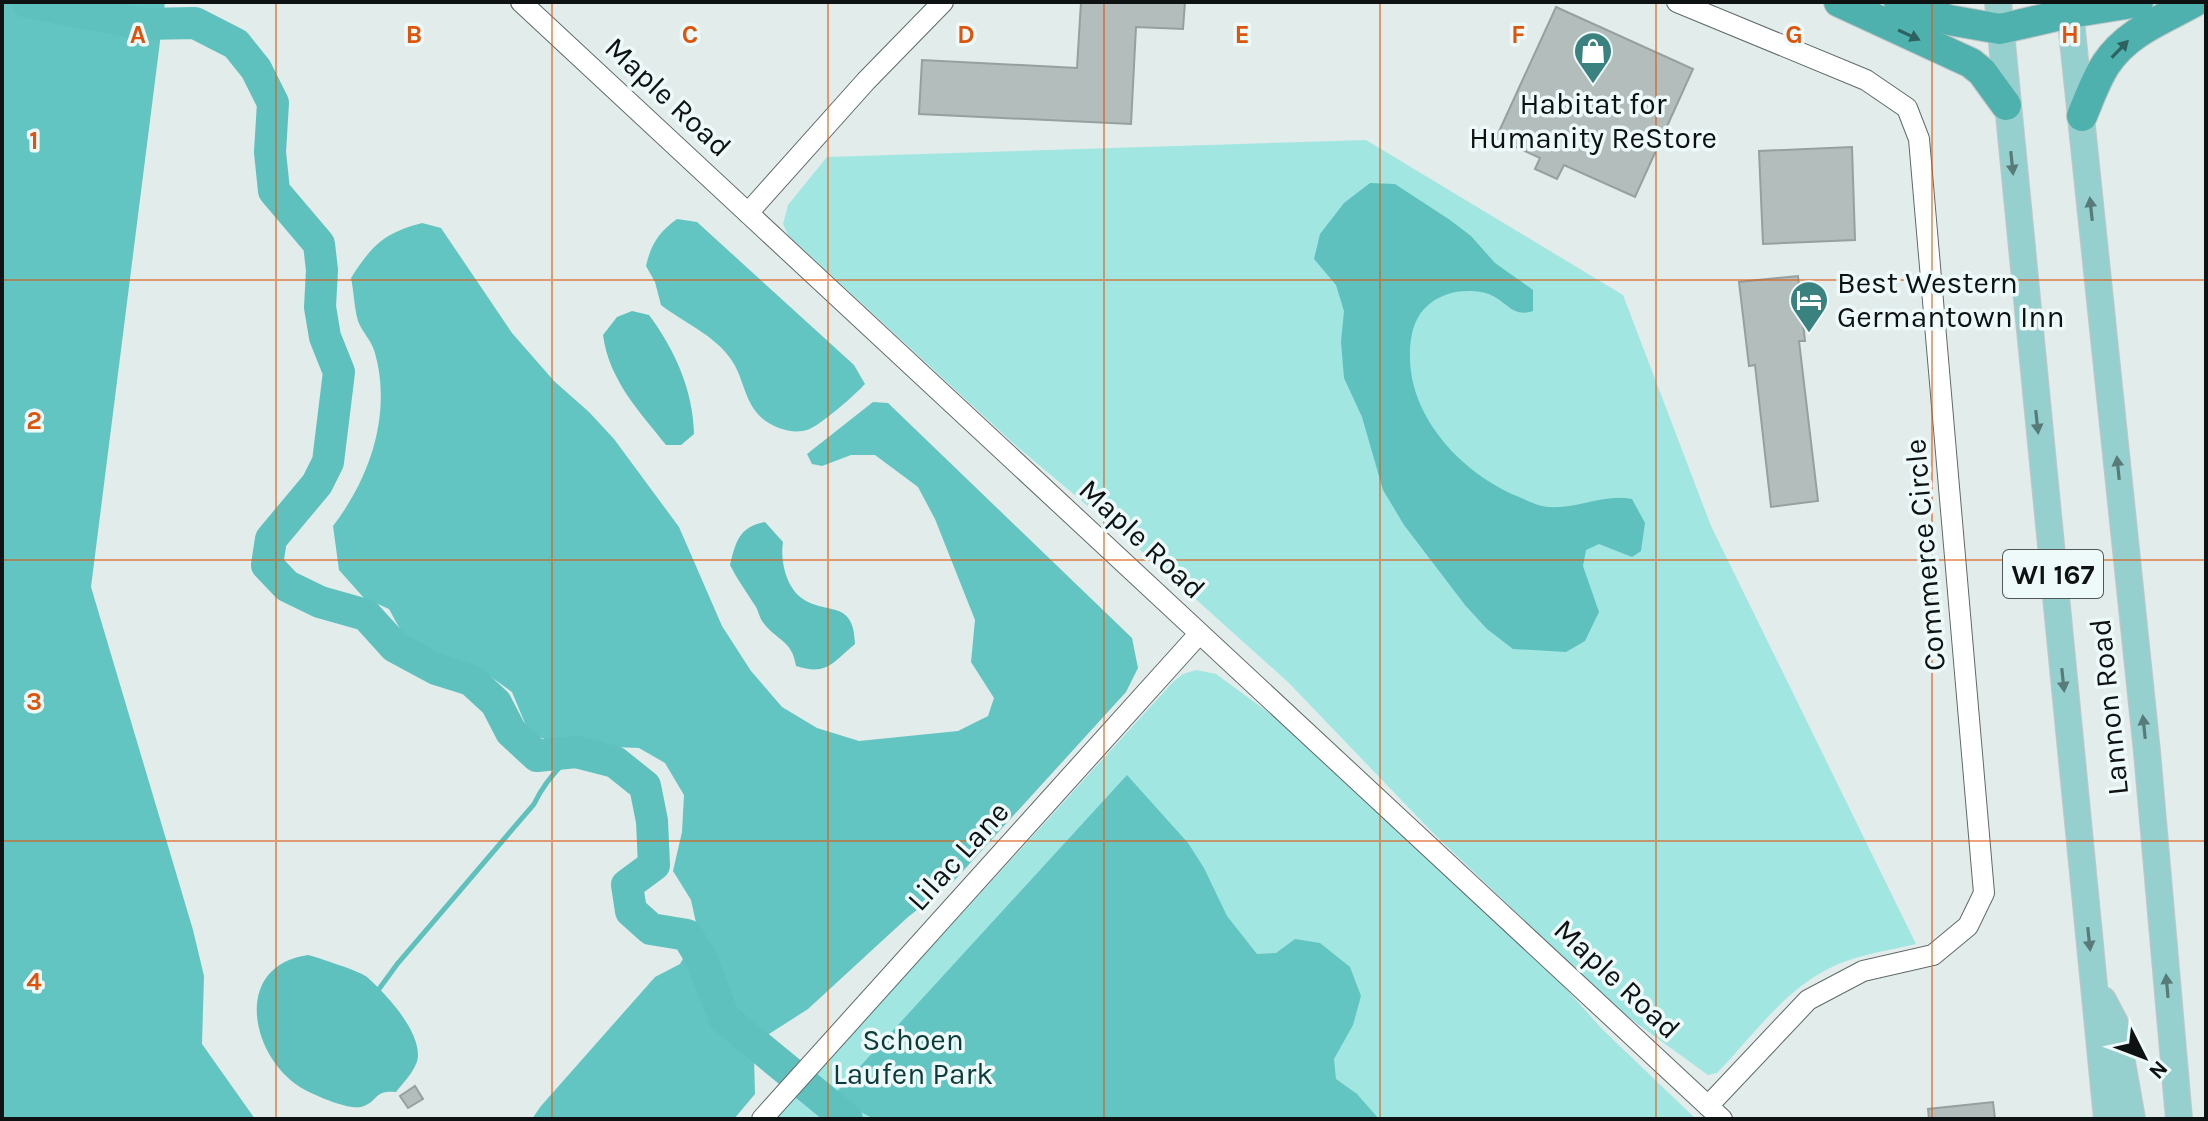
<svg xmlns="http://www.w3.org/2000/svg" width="2208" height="1121" font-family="Karla,sans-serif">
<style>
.green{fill:#a2e6e2}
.forest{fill:#62c5c2}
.water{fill:#5ec1bd}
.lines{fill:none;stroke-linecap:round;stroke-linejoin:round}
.stream{stroke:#5ec1bd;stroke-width:5}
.river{stroke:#5ec1bd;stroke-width:32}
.building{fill:#b2bdbc;stroke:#95a09f;stroke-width:2}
.minor-casing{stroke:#606a69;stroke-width:22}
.major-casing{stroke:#c5c6c6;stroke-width:28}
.highway-casing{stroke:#c5c6c6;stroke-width:32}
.minor{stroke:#fff;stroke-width:20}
.major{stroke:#95d0ce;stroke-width:26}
.highway{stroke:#4fb1ae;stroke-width:30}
.oneway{fill:#2e6260}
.oneway2{fill:#587a79}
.grid{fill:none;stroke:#dd550c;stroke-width:2;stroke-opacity:0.55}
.labels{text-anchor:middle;stroke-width:7;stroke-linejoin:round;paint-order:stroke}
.shield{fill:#eef9f9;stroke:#515757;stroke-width:2}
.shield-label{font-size:28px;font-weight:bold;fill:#0e1212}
.street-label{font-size:30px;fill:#0e1212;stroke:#eef9f9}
.poi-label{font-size:30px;fill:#0e1212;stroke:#eef9f9}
.park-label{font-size:30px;fill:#0b3b3a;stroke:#eef9f9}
.grid-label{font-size:26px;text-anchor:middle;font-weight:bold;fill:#dd550c;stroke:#eef9f9;stroke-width:7;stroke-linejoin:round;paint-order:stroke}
</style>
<rect width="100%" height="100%" fill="#e1eceb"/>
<g class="green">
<path d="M 1366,140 L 1623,295 L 1711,526 L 1916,944 C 1886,951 1854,955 1826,970 C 1781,994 1752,1037 1717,1073 L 1708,1075 L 1617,1009 L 1432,832 L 1288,682 L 1151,559 L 1014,444 L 788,235 L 783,224 L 788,205 L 827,157 Z"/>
<path d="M 1196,670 L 1216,674 L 1298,734 L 1544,964 L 1602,1029 L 1696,1119 L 775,1119 L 1173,682 L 1183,674 Z"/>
</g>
<g class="forest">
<path d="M 2,2 L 165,2 L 91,587 L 193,930 L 204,976 L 202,1044 L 255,1119 L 2,1119 Z"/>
<path d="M 677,219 L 697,222 L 854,365 L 865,384 C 856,394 820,426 807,430 C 791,435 767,426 757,413 C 743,396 743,375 730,358 C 714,335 683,322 661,305 L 655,282 L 646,266 C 651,244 659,232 677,219 Z"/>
<path d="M 422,223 L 441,228 L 512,333 L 554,381 L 589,412 L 614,439 L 679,527 L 722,626 L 751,671 L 782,707 L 817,728 L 859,741 L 958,731 L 988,716 L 994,698 L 971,662 L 975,620 L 935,519 L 918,487 L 875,455 L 851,455 L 822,466 L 812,464 L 807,454 L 873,402 L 888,403 L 1132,638 L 1138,668 L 1126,692 L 953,882 L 908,917 L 808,1009 L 769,1034 L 754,1057 L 755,1094 L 734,1119 L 532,1119 L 541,1106 L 655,977 L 680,964 L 698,932 L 691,900 L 673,871 L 682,832 L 684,795 L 665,763 L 639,748 L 560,745 L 529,733 L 512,692 L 484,672 L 462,668 L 407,642 L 389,609 L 364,598 L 339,570 L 333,526 C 370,478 392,414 375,353 C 372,341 362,332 358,321 C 354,307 354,292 351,278 C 372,245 384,233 422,223 Z"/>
<path d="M 1127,775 L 1188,843 L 1204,868 L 1227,916 L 1257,954 L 1276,953 L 1295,939 L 1320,943 L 1350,967 L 1361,996 L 1353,1025 L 1334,1059 L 1336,1079 L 1357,1094 L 1379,1119 L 874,1119 L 832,1097 Z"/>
</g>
<g class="water">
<path d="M 1370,183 L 1395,184 L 1450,220 L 1471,236 L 1495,263 L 1533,290 L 1533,311 C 1513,318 1507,302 1491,295 C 1480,290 1459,290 1448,294 C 1419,304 1410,326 1410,355 C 1409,418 1463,474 1519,497 C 1526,500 1534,504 1542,506 C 1573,512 1601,493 1632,499 L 1645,523 L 1641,551 L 1632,557 L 1599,544 L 1586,550 L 1583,566 L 1599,612 L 1585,641 L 1566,652 L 1513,649 L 1487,629 L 1465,605 L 1404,525 L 1383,490 L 1362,417 L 1344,378 L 1341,342 L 1344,311 L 1336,285 L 1314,259 L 1320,234 L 1344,203 Z"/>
<path d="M 632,311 L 649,315 C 675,350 693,390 694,434 L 681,445 L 666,445 C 639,411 609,380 603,335 L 617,317 Z"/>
<path d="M 765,522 L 783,542 C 780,560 786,588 803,599 C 827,615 854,599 855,644 C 832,663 827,676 796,666 C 792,639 776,641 762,621 C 759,616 758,609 754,604 C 746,591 737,579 730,565 C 736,541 739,527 765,522 Z"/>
<path d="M 308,955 C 316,957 362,972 367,977 C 385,993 418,1028 418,1055 C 418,1068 404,1082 396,1092 C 374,1090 379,1100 364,1106 C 352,1112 317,1096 305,1090 C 251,1061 230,966 308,955 Z"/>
</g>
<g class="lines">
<path class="stream" d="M 379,989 L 398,963 L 534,804 C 544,783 558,767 576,752"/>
<path class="river" d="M 27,2 L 142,24 L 195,23 L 236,44 L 256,69 L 273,103 L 270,152 L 274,191 L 319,244 L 322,270 L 320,307 L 325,337 L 339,372 L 328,462 L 317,484 L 271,539 L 267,565 L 287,586 L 320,602 L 366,615 L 395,647 L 436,669 L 471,680 L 496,703 L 511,732 L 537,756 L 576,752 L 615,762 L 645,786 L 652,821 L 654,865 L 627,885 L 631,911 L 651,929 L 687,935 L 701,958 L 724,1018 L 847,1119"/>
</g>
<g class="building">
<path d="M 1081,2 L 1185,2 L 1183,29 L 1136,27 L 1131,124 L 919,114 L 922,60 L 1077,68 Z"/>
<path d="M 1556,7 L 1693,69 L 1635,197 L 1564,165 L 1557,179 L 1535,169 L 1540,158 L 1496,138 Z"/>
<path d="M 1852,147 L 1855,240 L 1763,244 L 1759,151 Z"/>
<path d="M 1798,276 L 1805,341 L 1799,341 L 1818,501 L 1771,507 L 1755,365 L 1749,366 L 1739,282 Z"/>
<path d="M 415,1086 L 423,1099 L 408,1108 L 400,1096 Z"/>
<path d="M 1993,1102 L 1995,1119 L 1929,1119 L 1928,1109 Z"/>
</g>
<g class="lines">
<g class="minor-casing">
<g id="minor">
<path d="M 521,2 L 1722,1119"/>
<path d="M 1677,2 L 1866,80 L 1907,108 L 1919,139 L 1984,893 L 1968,926 L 1933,955 L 1863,971 L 1808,1000 L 1708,1106"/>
<path d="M 748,213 L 866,81 L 943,2"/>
<path d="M 762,1119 L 1199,634"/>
</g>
</g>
<g class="major-casing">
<g id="major">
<path d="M 1998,2 L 2107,1119"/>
<path d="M 2069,2 L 2147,752 L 2179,1119"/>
<path d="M 2103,1000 L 2115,1023 L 2132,1119"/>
</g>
</g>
<g class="highway-casing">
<g id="highway">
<path d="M 1839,2 L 1971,63 L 1982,72 L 2006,105"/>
<path d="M 1899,2 L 1949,20 L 2000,29 L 2070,13 L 2138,2"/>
<path d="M 2082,116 C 2089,99 2096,79 2106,64 C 2127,32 2162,20 2194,2"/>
</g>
</g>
<use href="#minor" class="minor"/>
<use href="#major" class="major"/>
<use href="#highway" class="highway"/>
</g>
<defs><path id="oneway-solid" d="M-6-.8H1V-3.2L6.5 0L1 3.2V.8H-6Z" transform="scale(2)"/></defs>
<g class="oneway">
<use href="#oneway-solid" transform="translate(1909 35) rotate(25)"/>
<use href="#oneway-solid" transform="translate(2120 49) rotate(-46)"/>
</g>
<g class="oneway2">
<use href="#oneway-solid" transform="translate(2012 163) rotate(84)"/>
<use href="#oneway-solid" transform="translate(2091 209) rotate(-96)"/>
<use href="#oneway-solid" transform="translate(2037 422) rotate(84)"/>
<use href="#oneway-solid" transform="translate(2118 468) rotate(-96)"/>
<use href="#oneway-solid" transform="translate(2063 680) rotate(84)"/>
<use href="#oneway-solid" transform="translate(2144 727) rotate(-96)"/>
<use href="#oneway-solid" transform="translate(2089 939) rotate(84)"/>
<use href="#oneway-solid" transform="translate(2167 986) rotate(-95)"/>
</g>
<path class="grid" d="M 276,2 L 276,1119M 552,2 L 552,1119M 828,2 L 828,1119M 1104,2 L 1104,1119M 1380,2 L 1380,1119M 1656,2 L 1656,1119M 1932,2 L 1932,1119M 2,280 L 2206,280M 2,560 L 2206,560M 2,841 L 2206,841"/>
<defs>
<g id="shop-pin" transform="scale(2)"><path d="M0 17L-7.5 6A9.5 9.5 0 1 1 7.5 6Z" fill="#3a827f" stroke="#eef9f9"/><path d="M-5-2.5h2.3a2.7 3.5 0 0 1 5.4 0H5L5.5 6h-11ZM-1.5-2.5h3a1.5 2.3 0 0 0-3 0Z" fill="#fff"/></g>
<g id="hotel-pin" transform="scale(2)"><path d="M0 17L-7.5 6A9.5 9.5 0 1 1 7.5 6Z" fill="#3a827f" stroke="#eef9f9"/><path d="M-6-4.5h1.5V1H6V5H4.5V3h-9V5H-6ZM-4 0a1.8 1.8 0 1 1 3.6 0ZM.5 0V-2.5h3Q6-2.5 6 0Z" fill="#fff"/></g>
</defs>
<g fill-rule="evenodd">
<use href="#shop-pin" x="1593" y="51"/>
<use href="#hotel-pin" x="1809" y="300"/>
</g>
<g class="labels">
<rect class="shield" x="2003" y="550" width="100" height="48" rx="6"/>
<g class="shield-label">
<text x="2053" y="584">WI 167</text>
</g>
<g class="street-label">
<text transform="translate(668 97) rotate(43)" y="10">Maple Road</text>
<text transform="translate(1142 539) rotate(43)" y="10">Maple Road</text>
<text transform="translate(1925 555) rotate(-95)" y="10">Commerce Circle</text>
<text transform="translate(2109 707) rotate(-96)" y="10">Lannon Road</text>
<text transform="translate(958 856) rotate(-48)" y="10">Lilac Lane</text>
<text transform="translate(1617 979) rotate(43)" y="10">Maple Road</text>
</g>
<g class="poi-label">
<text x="1593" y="114">Habitat for<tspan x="1593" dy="34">Humanity ReStore</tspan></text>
<text x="1837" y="293" text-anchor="start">Best Western<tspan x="1837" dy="34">Germantown Inn</tspan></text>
</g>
<g class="park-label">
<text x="913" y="1050">Schoen<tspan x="913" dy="34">Laufen Park</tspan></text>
</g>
</g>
<g class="grid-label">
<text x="138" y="43">A</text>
<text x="414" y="43">B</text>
<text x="690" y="43">C</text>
<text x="966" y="43">D</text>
<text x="1242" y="43">E</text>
<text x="1518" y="43">F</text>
<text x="1794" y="43">G</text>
<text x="2070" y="43">H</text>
<text x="34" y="149">1</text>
<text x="34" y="429">2</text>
<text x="34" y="710">3</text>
<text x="34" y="990">4</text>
</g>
<rect width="2208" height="1121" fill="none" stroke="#0e1212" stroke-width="8"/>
<g transform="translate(2144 1057) rotate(132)" stroke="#eef9f9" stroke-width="6" paint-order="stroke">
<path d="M0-6L14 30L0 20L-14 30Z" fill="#0e1212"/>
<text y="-12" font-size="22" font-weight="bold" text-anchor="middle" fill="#0e1212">N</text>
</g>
</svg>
